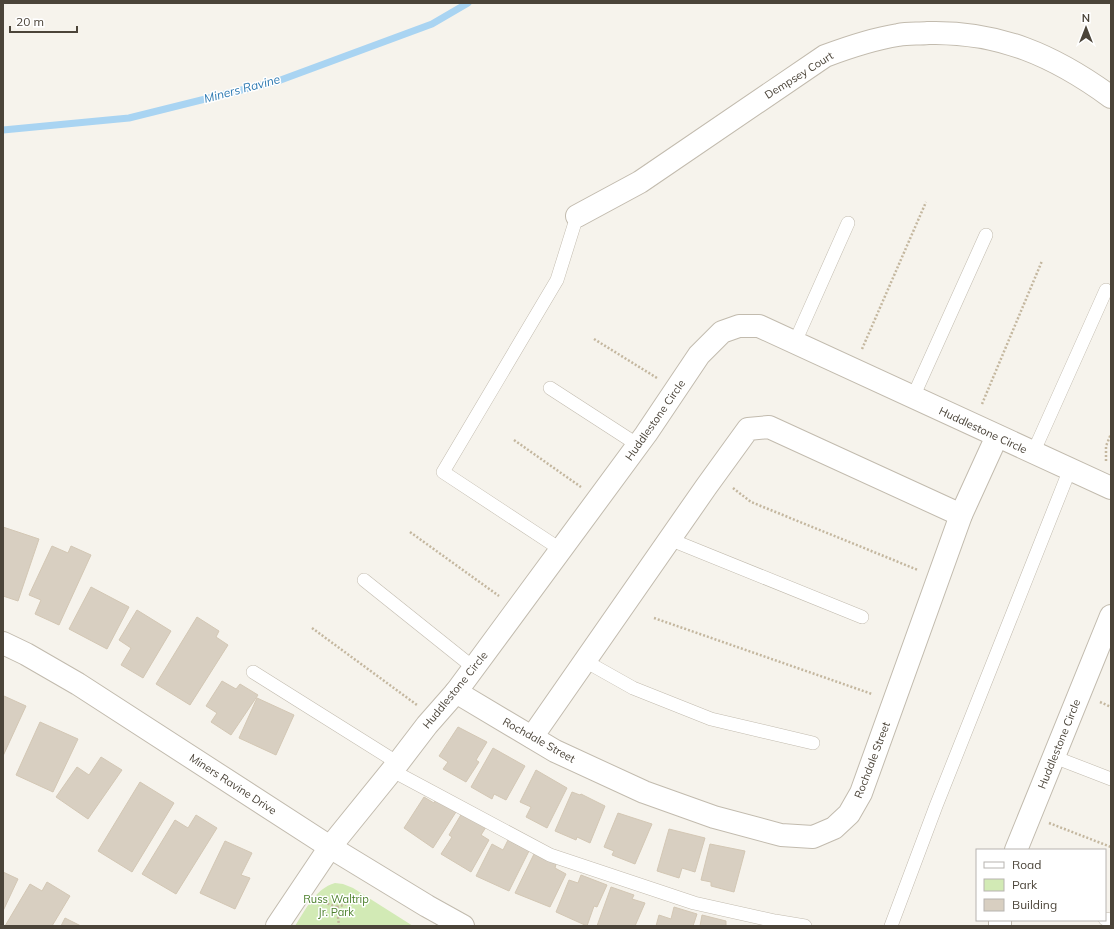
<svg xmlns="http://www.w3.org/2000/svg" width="1114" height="929" font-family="Mulish,sans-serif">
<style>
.green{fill:#d2eab5}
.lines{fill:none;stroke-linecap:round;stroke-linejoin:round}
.stream{stroke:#a9d4f2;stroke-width:7}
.building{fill:#d8cfc1;stroke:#d3c7b4}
.service-casing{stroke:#c2bbae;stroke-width:14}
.minor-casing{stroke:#c2bbae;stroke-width:24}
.tertiary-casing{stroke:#c2bbae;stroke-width:24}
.path{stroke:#c4b79f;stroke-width:2.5;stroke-dasharray:2 2;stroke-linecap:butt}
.service{stroke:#fff;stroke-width:13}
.minor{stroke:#fff;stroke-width:22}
.tertiary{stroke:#fff;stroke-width:22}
.labels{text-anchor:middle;stroke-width:3;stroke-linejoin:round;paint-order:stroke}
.street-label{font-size:11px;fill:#4b4439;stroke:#fff}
.park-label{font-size:11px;fill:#4a7f2a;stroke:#fff}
.water-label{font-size:12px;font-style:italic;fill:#2e7ab2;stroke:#fff}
</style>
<rect width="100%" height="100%" fill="#f6f3ec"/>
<path class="green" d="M 335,883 L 343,884 L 353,888 L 413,926 L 295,926 C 306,909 315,889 335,883 Z"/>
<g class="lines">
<path class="stream" d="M 3,130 L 129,118 L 278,81 L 432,24 L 468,3"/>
</g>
<g class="building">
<path d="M 3,527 L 39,539 L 18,601 L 3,596 Z"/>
<path d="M 52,546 L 68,553 L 71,546 L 91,555 L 59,625 L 35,614 L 41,600 L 29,595 Z"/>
<path d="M 91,587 L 129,607 L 107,649 L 69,629 Z"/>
<path d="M 137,610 L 171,631 L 143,678 L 121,665 L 131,648 L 119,640 Z"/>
<path d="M 197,617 L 219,631 L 216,637 L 228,645 L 190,705 L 156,684 Z"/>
<path d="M 222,681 L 236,689 L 240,684 L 258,695 L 231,735 L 211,722 L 217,713 L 206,706 Z"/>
<path d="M 4,696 L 26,706 L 3,756 L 3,697 Z"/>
<path d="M 257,698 L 294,715 L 276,755 L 239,738 Z"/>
<path d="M 40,722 L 78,739 L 53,792 L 16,775 Z"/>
<path d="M 458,727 L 487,742 L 476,760 L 479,762 L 466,782 L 443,769 L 448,762 L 439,756 Z"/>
<path d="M 493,748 L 525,766 L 506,800 L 494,794 L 492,799 L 471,787 Z"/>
<path d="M 101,757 L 122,770 L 88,819 L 56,797 L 77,767 L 89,775 Z"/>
<path d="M 536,770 L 567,788 L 547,828 L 526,817 L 531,807 L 520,802 Z"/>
<path d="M 140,782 L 174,803 L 132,872 L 98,851 Z"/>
<path d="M 572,792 L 580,795 L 581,794 L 605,806 L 590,843 L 577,837 L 576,840 L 555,831 Z"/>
<path d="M 424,797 L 434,803 L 436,799 L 456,812 L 433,848 L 404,828 Z"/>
<path d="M 462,813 L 486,827 L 481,835 L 489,840 L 471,872 L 441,854 L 452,837 L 449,835 Z"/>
<path d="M 618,813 L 652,824 L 635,864 L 612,855 L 614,851 L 604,847 Z"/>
<path d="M 196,815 L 217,828 L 176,894 L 142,874 L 175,820 L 188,828 Z"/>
<path d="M 669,829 L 705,838 L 695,872 L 682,868 L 679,878 L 657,871 Z"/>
<path d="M 508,840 L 529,851 L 509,891 L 476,876 L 492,844 L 503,850 Z"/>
<path d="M 225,841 L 252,853 L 241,875 L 250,878 L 235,909 L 200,893 Z"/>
<path d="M 710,844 L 745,851 L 734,892 L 711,886 L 711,882 L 701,880 Z"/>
<path d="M 534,854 L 556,864 L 555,868 L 566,874 L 550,907 L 515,893 Z"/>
<path d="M 3,872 L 18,879 L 3,911 Z"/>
<path d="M 581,875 L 607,885 L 597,907 L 594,906 L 587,926 L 556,912 L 569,880 L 578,883 Z"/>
<path d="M 47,882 L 70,896 L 52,926 L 5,926 L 30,884 L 42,891 Z"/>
<path d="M 611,887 L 634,895 L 632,899 L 645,903 L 635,926 L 597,926 Z"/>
<path d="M 674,907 L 697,914 L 693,926 L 656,926 L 659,915 L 671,919 Z"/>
<path d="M 702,915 L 726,921 L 726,926 L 700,926 Z"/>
<path d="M 65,918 L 81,926 L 61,926 Z"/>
</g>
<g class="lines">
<g class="service-casing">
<g id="service">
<path d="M 795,342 L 848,223"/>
<path d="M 550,388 L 638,445"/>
<path d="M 913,397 L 986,235"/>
<path d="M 1033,453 L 1106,290"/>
<path d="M 669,539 L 862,617"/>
<path d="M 560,549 L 443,472 L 557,280 L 577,216"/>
<path d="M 364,580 L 474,668"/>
<path d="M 585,661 L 633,688 L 711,719 L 813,743"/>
<path d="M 253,672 L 398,763"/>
<path d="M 1054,757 L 1111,779"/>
<path d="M 391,770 L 550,855 L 694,903 L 775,921 L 805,926"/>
<path d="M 1105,919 L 1111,920"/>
<path d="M 891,926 L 936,806 L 1070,469"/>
</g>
</g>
<g class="minor-casing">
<g id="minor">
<path d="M 577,216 L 640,182 L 825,56 C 849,47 873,39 898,35 C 908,33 918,34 928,33 C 999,31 1055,56 1111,97"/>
<path d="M 3,643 L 26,654 L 78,684 L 330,847"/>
<path d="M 456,692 L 555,751 L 644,792 L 714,817 L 781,835 L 813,837 L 834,828 L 849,814 L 861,793 L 961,515 L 997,436"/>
<path d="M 532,737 L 706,487 L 748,429 L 769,427 L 961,515"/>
<path d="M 1016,850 L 1111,616"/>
<path d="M 277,926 L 330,847 L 398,763 L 427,725 L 456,692 L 646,434 L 699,355 L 722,332 L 739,326 L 759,326 L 1111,488"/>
<path d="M 1000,926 L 1000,920"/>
</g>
</g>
<g class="tertiary-casing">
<path id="tertiary" d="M 330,847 L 427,906 L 463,926"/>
</g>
<g class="path">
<path d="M 594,339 L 657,378"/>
<path d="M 862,349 L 926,202"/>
<path d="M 982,404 L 1042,261"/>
<path d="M 514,440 L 581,487"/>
<path d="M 1106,461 L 1106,446 L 1111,434"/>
<path d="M 733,488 L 751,502 L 918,570"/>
<path d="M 410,532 L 499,596"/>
<path d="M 654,618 L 872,694"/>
<path d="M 312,628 L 417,705"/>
<path d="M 1100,702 L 1111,707"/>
<path d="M 1049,823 L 1111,847"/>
<path d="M 320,901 L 337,907 L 339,926"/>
<path d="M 337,907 L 349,903 L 355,895"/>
</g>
<use href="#service" class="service"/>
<use href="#minor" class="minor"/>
<use href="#tertiary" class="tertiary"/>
</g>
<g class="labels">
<g class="street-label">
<text transform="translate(799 75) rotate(-32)" y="4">Dempsey Court</text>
<text transform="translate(655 420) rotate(-55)" y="4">Huddlestone Circle</text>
<text transform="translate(983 430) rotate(25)" y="4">Huddlestone Circle</text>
<text transform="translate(455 690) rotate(-51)" y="4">Huddlestone Circle</text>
<text transform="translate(539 740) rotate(29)" y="4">Rochdale Street</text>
<text transform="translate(1059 744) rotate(-68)" y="4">Huddlestone Circle</text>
<text transform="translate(872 760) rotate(-69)" y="4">Rochdale Street</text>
<text transform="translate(233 784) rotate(33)" y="4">Miners Ravine Drive</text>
</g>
<g class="park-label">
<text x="336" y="903">Russ Waltrip<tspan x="336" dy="13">Jr. Park</tspan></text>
</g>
<g class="water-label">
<text transform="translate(242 89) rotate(-15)" y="4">Miners Ravine</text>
</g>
</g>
<rect width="1114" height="929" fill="none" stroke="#4b4439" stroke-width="8"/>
<rect x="976" y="849" width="130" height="72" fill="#ffffff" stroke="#b7b4b0"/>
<rect x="984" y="862" width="20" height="6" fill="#ffffff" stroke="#b7b4b0"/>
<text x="1012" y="869" font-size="12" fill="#4b4439">Road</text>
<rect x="984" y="879" width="20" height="12" fill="#d2eab5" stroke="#b7b4b0"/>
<text x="1012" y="889" font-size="12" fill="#4b4439">Park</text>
<rect x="984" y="899" width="20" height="12" fill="#d8cfc1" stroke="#b7b4b0"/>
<text x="1012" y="909" font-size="12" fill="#4b4439">Building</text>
<g transform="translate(1086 28)" stroke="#ffffff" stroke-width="3" paint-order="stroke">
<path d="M0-3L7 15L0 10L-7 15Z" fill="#4b4439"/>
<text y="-6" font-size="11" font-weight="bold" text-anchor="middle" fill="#4b4439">N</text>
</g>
<path d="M10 26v6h67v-6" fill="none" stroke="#4b4439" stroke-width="2"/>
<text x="16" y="26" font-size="12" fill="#4b4439" stroke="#ffffff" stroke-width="3" paint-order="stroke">20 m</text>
</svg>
